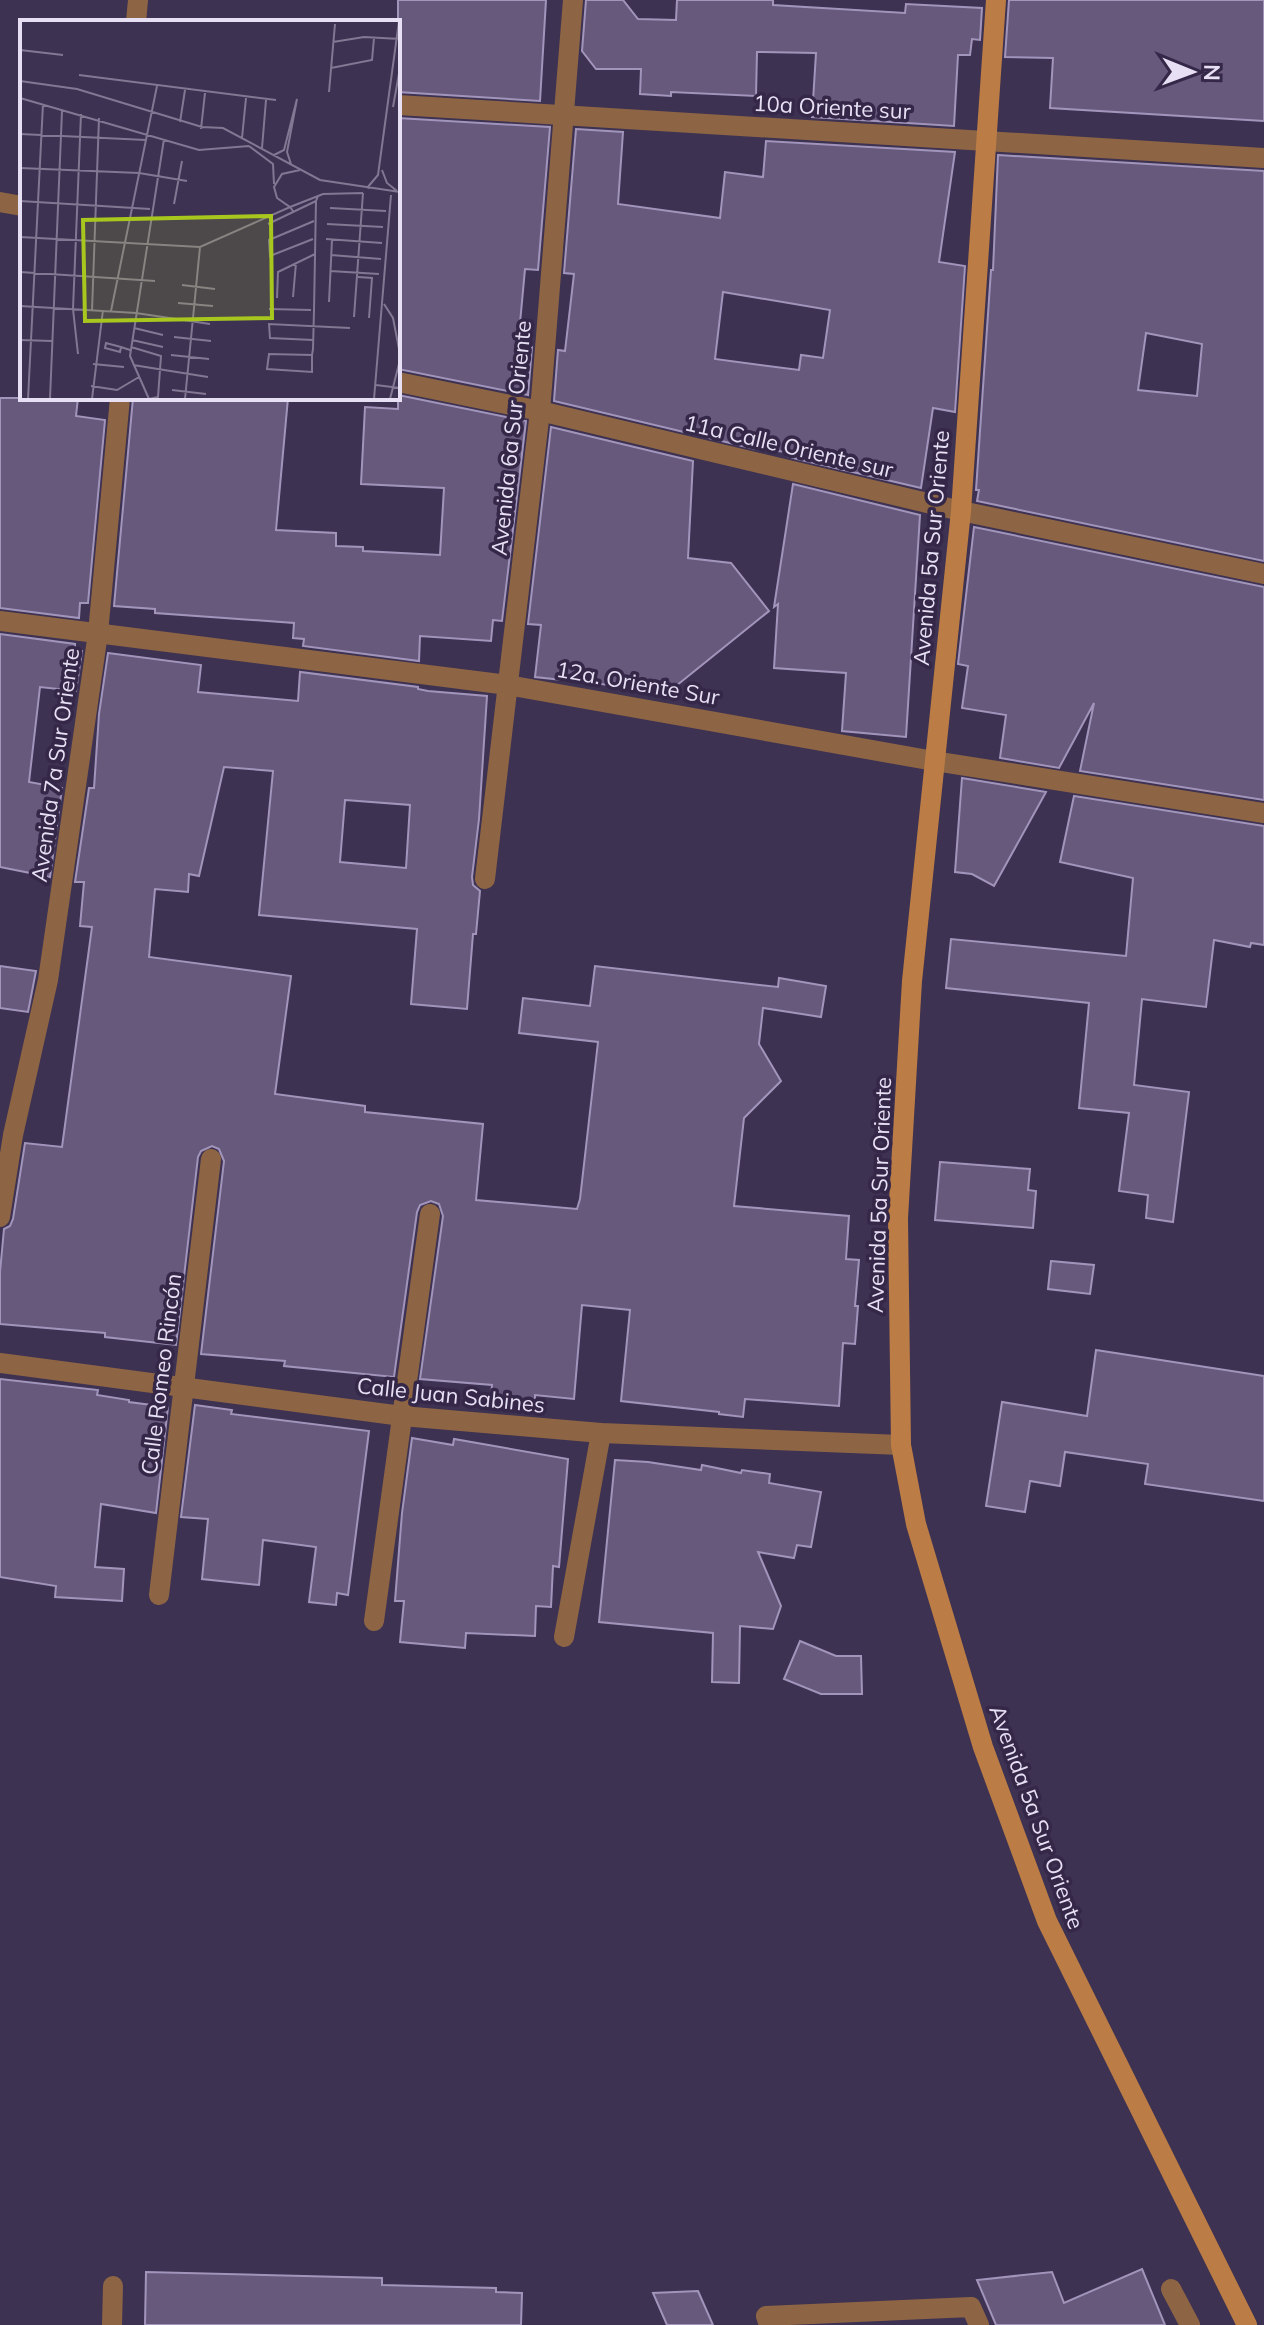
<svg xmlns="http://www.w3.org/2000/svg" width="1264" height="2325" font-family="Mulish,sans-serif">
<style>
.building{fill:#66597c;stroke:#a295bc;stroke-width:2;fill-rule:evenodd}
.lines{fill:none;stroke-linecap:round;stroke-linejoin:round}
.street{stroke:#8d6544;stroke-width:20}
.secondary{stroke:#bb7d45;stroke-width:20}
.labels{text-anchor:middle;stroke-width:7;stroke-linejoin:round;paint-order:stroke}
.street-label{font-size:22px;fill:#e7e0f5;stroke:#342747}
.inset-road{fill:none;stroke:#827893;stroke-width:2}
.view{fill:#a8c71e;fill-opacity:0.15;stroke:#a8c71e;stroke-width:4}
.inset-edge{fill:none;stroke:#e7e0f5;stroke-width:4}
</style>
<rect width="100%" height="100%" fill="#3e3252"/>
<g class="building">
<path d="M 398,0 L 546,0 L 540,101 L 398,92 Z"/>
<path d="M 586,0 L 623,0 L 638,19 L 676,20 L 677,0 L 773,0 L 773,5 L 905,13 L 906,4 L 982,8 L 980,40 L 972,39 L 970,55 L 958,55 L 954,126 L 812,117 L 816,53 L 757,52 L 756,96 L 671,92 L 671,96 L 640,94 L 641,69 L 596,69 L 582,51 Z"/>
<path d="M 1009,0 L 1264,0 L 1264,121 L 1050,108 L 1053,58 L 1005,57 Z"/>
<path d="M 398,118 L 550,127 L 538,270 L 525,269 L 518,345 L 532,347 L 528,395 L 398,369 Z"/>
<path d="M 576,129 L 623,132 L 618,204 L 720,218 L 725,172 L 763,177 L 766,141 L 955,152 L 939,262 L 965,266 L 955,412 L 933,408 L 921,488 L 797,459 L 787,456 L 788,452 L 755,449 L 554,401 L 558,350 L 565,351 L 574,274 L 564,273 ZM 723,292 L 830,310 L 823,358 L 801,355 L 799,370 L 715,359 Z"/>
<path d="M 998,155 L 1264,171 L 1264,561 L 977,501 L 979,490 L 976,490 L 991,270 L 993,270 ZM 1146,333 L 1202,344 L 1197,396 L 1138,390 Z"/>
<path d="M 398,395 L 526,421 L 502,621 L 493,620 L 491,641 L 420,636 L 419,661 L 303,646 L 304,639 L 293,638 L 294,623 L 155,613 L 155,609 L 114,606 L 133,398 L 288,398 L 276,530 L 336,533 L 336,546 L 363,547 L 363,551 L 440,555 L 444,488 L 361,484 L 365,407 L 398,409 Z"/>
<path d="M 0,398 L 78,398 L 76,416 L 105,420 L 88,603 L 80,603 L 79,618 L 0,608 Z"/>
<path d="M 551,427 L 693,461 L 688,558 L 731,563 L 769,611 L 671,690 L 609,682 L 609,685 L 535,677 L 541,625 L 528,624 Z"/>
<path d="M 793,484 L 920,515 L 906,737 L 842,731 L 846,673 L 774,668 L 778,604 L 774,607 Z"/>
<path d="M 974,527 L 1264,587 L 1264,800 L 1080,771 L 1094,703 L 1059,768 L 1000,758 L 1006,715 L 962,708 L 968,666 L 958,664 Z"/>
<path d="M 0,634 L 75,644 L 75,650 L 82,651 L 76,691 L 40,687 L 29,782 L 62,788 L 50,877 L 0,867 Z"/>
<path d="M 108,653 L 201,665 L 198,692 L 298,701 L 300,672 L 418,687 L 418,689 L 428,691 L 487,696 L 479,819 L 472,877 L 473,885 L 480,891 L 476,934 L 473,934 L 467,1009 L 411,1004 L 417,929 L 259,915 L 273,771 L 224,767 L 199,876 L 189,874 L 188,892 L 155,889 L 149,957 L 291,976 L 275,1094 L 365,1106 L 365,1112 L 483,1124 L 476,1200 L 577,1209 L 580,1199 L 598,1042 L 519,1033 L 523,998 L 590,1006 L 595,966 L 778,987 L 779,978 L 826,986 L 821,1017 L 763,1008 L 759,1044 L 781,1081 L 744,1118 L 734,1206 L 849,1216 L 846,1259 L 859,1260 L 855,1306 L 858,1306 L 855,1344 L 843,1343 L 839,1406 L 745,1399 L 743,1417 L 719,1414 L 719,1412 L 621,1401 L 630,1310 L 582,1305 L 574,1399 L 535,1395 L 535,1401 L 491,1398 L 492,1385 L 420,1379 L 443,1216 L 439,1204 L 431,1201 L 420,1205 L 417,1212 L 394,1377 L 284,1366 L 285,1361 L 201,1354 L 224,1161 L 219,1149 L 212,1146 L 201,1151 L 198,1157 L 176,1345 L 105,1337 L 105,1333 L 0,1324 L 0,1272 L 4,1229 L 10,1226 L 13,1219 L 25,1143 L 62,1147 L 92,927 L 80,926 L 84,882 L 75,882 L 89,788 L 94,788 L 99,714 ZM 345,800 L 410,805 L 406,868 L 340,862 Z"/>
<path d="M 962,778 L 1046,792 L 994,886 L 972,874 L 955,872 Z"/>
<path d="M 1074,796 L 1264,826 L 1264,945 L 1251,943 L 1250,947 L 1214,940 L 1206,1007 L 1142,999 L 1134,1085 L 1189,1092 L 1173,1222 L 1146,1218 L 1148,1195 L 1119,1191 L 1129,1113 L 1079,1108 L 1089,1003 L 946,988 L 951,939 L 1126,956 L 1133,878 L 1060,862 Z"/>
<path d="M 0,966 L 36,971 L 28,1012 L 0,1008 Z"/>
<path d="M 940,1162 L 1030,1169 L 1028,1190 L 1036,1191 L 1033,1228 L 935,1220 Z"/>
<path d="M 1051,1261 L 1094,1265 L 1090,1294 L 1048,1289 Z"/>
<path d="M 1096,1350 L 1264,1376 L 1264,1501 L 1145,1484 L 1148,1464 L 1065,1452 L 1060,1486 L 1030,1481 L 1025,1512 L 986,1506 L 1002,1402 L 1087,1416 Z"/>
<path d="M 0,1379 L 98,1390 L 97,1395 L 129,1400 L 129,1402 L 168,1407 L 156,1513 L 101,1504 L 95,1567 L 124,1569 L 122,1601 L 55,1597 L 56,1586 L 0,1577 Z"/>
<path d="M 195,1405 L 232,1410 L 231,1414 L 369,1431 L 348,1595 L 337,1593 L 336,1605 L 309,1602 L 316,1547 L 263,1540 L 259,1585 L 202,1579 L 208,1519 L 181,1517 Z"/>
<path d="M 412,1438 L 453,1445 L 454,1439 L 568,1459 L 559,1567 L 553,1566 L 551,1607 L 536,1606 L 535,1636 L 466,1633 L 465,1648 L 400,1642 L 404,1601 L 395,1601 L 402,1513 Z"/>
<path d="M 615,1460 L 648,1462 L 701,1470 L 702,1465 L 741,1473 L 742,1470 L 770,1474 L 769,1483 L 821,1492 L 811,1547 L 797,1545 L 794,1558 L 758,1552 L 781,1606 L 773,1629 L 740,1626 L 739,1683 L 712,1682 L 713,1633 L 599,1622 Z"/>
<path d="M 800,1641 L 836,1656 L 861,1656 L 862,1694 L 821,1694 L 784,1679 Z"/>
<path d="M 1142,2269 L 1165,2325 L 996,2325 L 977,2280 L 1052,2272 L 1064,2303 Z"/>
<path d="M 146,2272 L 382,2278 L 382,2285 L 496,2288 L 496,2292 L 522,2293 L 521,2325 L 145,2325 Z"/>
<path d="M 698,2291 L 713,2325 L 667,2325 L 653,2293 Z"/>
</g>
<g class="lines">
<g class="street">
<path d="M 136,22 L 138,0"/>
<path d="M 398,105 L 1264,158"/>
<path d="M 0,202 L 22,206"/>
<path d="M 398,382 L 540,411 L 961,511 L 1264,574"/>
<path d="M 0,621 L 508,685 L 934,761 L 1264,813"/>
<path d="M 485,879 L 540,411 L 573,0"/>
<path d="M 0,1217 L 13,1135 L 48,980 L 98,633 L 120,398"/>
<path d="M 0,1363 L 402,1416 L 601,1433 L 901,1445"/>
<path d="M 159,1595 L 211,1159"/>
<path d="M 374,1621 L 430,1214"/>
<path d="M 564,1637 L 601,1433"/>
<path d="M 1171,2289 L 1190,2325"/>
<path d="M 112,2325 L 113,2286"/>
<path d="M 769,2325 L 766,2316 L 971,2307 L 979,2325"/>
</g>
<path class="secondary" d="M 996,0 L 961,511 L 912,981 L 898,1218 L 901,1445 L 916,1524 L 983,1747 L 1047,1921 L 1247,2325"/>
</g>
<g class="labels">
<g class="street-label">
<text transform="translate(832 107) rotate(3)" y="8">10a Oriente sur</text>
<text transform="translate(511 438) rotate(-84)" y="8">Avenida 6a Sur Oriente</text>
<text transform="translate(789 446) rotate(13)" y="8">11a Calle Oriente sur</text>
<text transform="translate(931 548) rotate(-85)" y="8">Avenida 5a Sur Oriente</text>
<text transform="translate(638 683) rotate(10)" y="8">12a. Oriente Sur</text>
<text transform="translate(55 765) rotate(-82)" y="8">Avenida 7a Sur Oriente</text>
<text transform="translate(879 1195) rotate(-88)" y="8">Avenida 5a Sur Oriente</text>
<text transform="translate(161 1374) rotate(-83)" y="8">Calle Romeo Rincón</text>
<text transform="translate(451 1395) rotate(6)" y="8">Calle Juan Sabines</text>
<text transform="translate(1037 1817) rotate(70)" y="8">Avenida 5a Sur Oriente</text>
</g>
</g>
<g transform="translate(20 20)">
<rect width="380" height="380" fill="#3e3252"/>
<path class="inset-road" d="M 12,1 L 47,1M 313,22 L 344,17 L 380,19M 0,30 L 43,35M 311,48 L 352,40 L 354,18M 59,55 L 256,80M 0,61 L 57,69 L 182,107 L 203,108 L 300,160 L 380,172M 309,72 L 315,4M 0,78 L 179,130 L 229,126M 373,87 L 380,48M 160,102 L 165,70M 181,109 L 185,73M 0,114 L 126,120M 222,118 L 226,78M 229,126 L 253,144 L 254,164M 242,128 L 246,80M 254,135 L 264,130 L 277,79 L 267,132 L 271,144M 0,148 L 119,153 L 167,161M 280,150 L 262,154 L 254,167 L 257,178 L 270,187 L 303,174 L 343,173M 362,150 L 367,163 L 377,171M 347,168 L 358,155 L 379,1M 0,181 L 130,189M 154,184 L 162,141M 310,188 L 366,191M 248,204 L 296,181M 307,204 L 363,207M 0,217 L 180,227 L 270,187 L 273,191M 293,219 L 250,236 L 249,220 L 294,201M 306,219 L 362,223M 311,235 L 361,239M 310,251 L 359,254M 0,252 L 135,261M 338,257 L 352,258 L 349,298M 162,265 L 195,269M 273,277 L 276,243M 257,278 L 258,252 L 295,234M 309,282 L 312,220M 158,283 L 193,286M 364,284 L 373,298 L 380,334M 0,286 L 116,293 L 190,304M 249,289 L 291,290M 72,291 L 79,98M 91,291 L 137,66M 334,297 L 343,173M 114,308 L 143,315M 154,317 L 191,321M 0,320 L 32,321M 112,320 L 143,327M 293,320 L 250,318 L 249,304 L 330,308M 101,327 L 100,332 L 85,328 L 86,323 L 101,327 L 110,330M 111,327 L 141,336 L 138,377 L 129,379M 58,334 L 53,289 L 61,94M 151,335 L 189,339M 292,335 L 249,334 L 247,349 L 292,352 L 292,335 L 293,329 L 294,290 L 296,181 L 298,176M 73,344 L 104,347M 113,345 L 188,357M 356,365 L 380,368M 71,366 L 97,370 L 119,357M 152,370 L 186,374M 8,379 L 23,84M 30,379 L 42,91M 72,379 L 83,290M 129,379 L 110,336 L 144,119M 165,379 L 180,227M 354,379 L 371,175M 370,379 L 380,340"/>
<path class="view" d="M 251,196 L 252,298 L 65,301 L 63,200 Z"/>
<rect width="380" height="380" class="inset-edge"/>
</g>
<g transform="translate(1192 72) rotate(91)" stroke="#342747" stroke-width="6" paint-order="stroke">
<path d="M0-6L14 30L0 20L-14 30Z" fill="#e7e0f5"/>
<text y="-12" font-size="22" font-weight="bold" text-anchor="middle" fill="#e7e0f5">N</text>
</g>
</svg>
